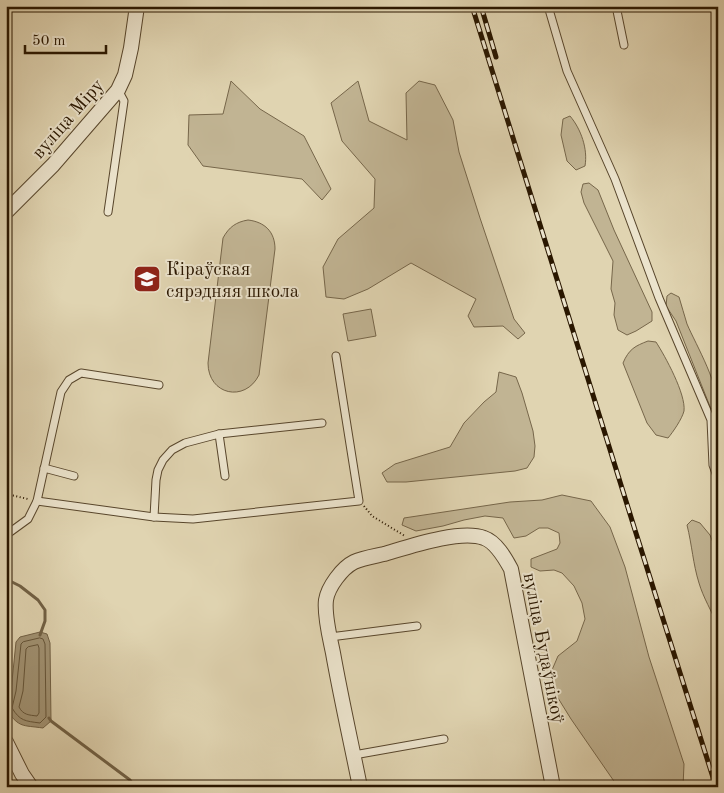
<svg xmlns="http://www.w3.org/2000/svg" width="724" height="793" font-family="'Old Standard TT',serif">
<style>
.green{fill:#c1b493;stroke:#76664a}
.water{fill:#a29475;stroke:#726246}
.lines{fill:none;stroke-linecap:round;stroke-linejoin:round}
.shore{stroke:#66563a;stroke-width:1}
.stream{stroke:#726246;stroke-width:3}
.lane-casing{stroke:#58462c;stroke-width:9}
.street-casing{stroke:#58462c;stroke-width:16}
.path{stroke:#2a1700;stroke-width:2;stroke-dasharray:1 2.5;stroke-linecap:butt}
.lane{stroke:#ebe3cc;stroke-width:7}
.street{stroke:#ebe3cc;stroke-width:14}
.rail-casing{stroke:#2a1700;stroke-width:5}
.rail{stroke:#ebe3cc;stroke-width:3;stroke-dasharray:9;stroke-linecap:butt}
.labels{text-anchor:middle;stroke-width:4;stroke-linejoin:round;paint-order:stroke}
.street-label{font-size:19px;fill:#2a1700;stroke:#ebe3cc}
.poi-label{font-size:19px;fill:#2a1700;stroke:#ebe3cc;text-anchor:start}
</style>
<rect width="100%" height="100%" fill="#e0d4b1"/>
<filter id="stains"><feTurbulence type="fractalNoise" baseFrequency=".004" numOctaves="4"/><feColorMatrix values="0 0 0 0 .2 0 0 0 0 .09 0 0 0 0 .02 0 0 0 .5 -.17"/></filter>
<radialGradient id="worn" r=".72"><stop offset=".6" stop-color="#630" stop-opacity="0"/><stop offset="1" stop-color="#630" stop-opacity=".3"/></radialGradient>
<g class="green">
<path d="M 231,81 L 260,109 L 304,136 L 331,189 L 322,200 L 302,179 L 203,166 L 188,145 L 189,115 L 223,114 Z"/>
<path d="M 358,81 L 369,121 L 407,140 L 406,93 L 419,81 L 435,85 L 453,120 L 459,152 L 480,218 L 514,319 L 525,333 L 518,339 L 503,326 L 474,327 L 468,316 L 476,299 L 411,263 L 368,289 L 344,299 L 326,297 L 323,267 L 338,239 L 374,208 L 375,179 L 342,141 L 331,103 Z"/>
<path d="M 570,116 C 581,129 588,149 585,166 L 576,170 L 567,161 L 561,135 L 563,119 Z"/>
<path d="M 589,183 L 598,190 L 614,230 L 652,312 L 652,321 L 636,331 L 627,335 L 618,330 L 614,315 L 615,303 L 611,289 L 613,261 L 584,203 L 581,192 L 583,184 Z"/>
<path d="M 248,220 C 265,222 275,232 275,249 L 259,375 C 245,403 208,395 208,363 L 223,238 C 229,227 236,222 248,220 Z"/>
<path d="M 671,293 L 679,297 C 682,306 684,315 687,324 C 696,345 722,389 716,409 L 711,409 L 676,321 L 666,306 L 667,296 Z"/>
<path d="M 371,309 L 376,336 L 348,341 L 343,314 Z"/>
<path d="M 648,341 L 656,342 C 665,356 686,394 684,411 C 682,419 673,432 668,438 L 656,435 L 647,423 L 623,363 C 629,349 635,346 648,341 Z"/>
<path d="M 499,372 L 516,377 L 522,393 L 533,431 L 535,446 L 534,457 L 527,468 L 515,471 L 406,482 L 387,482 L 382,473 L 395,464 L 450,447 L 464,423 L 484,402 L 496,392 Z"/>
<path d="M 562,495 L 591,501 L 610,527 L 625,567 L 649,657 L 684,764 L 683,787 L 618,787 L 571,719 L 553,690 L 552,670 L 558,656 L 577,641 L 585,619 L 582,603 L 574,586 L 562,573 L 554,570 L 540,571 L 531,567 L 531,559 L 557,549 L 560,543 L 559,533 L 548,528 L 539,528 L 526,536 L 514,538 L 503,518 L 485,516 L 464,520 L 443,526 L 416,531 L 402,525 L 404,518 L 510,502 L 542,500 Z"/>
<path d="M 692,520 L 700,523 L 710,535 L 717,553 L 718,626 C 712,612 703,597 699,583 C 693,564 692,545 687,525 Z"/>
</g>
<path class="water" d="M 40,632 L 47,634 L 50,643 L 51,721 L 43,728 C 22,725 20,728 7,711 L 11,691 L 16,642 L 20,637 Z"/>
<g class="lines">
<g class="shore">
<path d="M 40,638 L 43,639 L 45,644 L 46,717 L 40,723 C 25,721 20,721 12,708 L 16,691 L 21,644 L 23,642 Z"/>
<path d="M 38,645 L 39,648 L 39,713 L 37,716 C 29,715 23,715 19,707 L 23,691 L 26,649 L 28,647 Z"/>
</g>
<g class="stream">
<path d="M 6,579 L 20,586 L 38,600 L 45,610 L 45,621 L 40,635"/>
<path d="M 49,718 L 51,721 L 130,780 L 135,787"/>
</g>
<g class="lane-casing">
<g id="lane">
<path d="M 548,6 L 567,71 L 615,179 L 659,298 L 711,420 L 713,465 L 718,479"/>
<path d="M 616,6 L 624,45"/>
<path d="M 108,212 L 124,101 L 118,90"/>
<path d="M 219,434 L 225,476"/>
<path d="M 44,468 L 74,476"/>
<path d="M 37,501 L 154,517 L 193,519 L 359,501 L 336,356"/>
<path d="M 154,517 L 156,480 L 158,470 L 163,460 L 172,450 L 185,443 L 219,434 L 322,423"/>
<path d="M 6,535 L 28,519 L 37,501 L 61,392 L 69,380 L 81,373 L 159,385"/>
<path d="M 330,637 L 417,626"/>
<path d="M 354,755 L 444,739"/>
</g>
</g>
<g class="street-casing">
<g id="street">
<path d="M 6,212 L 53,165 L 118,90 L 125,75 L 131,48 L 137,6"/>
<path d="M 6,742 L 22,774 L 31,787"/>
<path d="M 360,787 C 351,742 341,698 333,653 C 330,638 324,615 326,600 C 328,587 342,568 354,562 C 362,558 375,556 384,554 C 408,547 460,529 484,538 C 496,542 505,558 511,569 L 553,787"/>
</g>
</g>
<g class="path">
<path d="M 6,494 L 28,499"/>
<path d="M 364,506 L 372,516 L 405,536"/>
</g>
<use href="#lane" class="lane"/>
<use href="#street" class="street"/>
<g class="rail-casing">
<g id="rail">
<path d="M 472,6 L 635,530 L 716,787"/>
<path d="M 481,6 L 496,57"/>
</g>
</g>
<use href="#rail" class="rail"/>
</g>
<defs>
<g id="school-square" transform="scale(1.4375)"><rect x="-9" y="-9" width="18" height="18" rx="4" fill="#8f2418" stroke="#ebe3cc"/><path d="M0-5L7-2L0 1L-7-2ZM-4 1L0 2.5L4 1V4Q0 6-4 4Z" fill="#fff"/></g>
</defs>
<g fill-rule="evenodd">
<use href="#school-square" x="147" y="279"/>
</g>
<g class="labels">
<g class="street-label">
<text transform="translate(67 118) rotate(-49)" y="7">вуліца Міру</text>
<text transform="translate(545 648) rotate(79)" y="7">вуліца Будаўнікоў</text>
</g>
<g class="poi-label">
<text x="166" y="275">Кіраўская<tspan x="166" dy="22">сярэдняя школа</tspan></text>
</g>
</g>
<rect width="724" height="793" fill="none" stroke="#e0d4b1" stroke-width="25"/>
<rect x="8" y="8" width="709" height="778" fill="none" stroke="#2a1700" stroke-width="2.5"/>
<rect x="12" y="12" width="699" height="768" fill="none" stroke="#2a1700"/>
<path d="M25 45v8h81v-8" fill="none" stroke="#2a1700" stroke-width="2.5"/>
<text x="32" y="45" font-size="15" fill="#2a1700" stroke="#ebe3cc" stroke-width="4" paint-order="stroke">50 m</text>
<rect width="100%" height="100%" filter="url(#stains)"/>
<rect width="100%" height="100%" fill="url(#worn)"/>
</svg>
